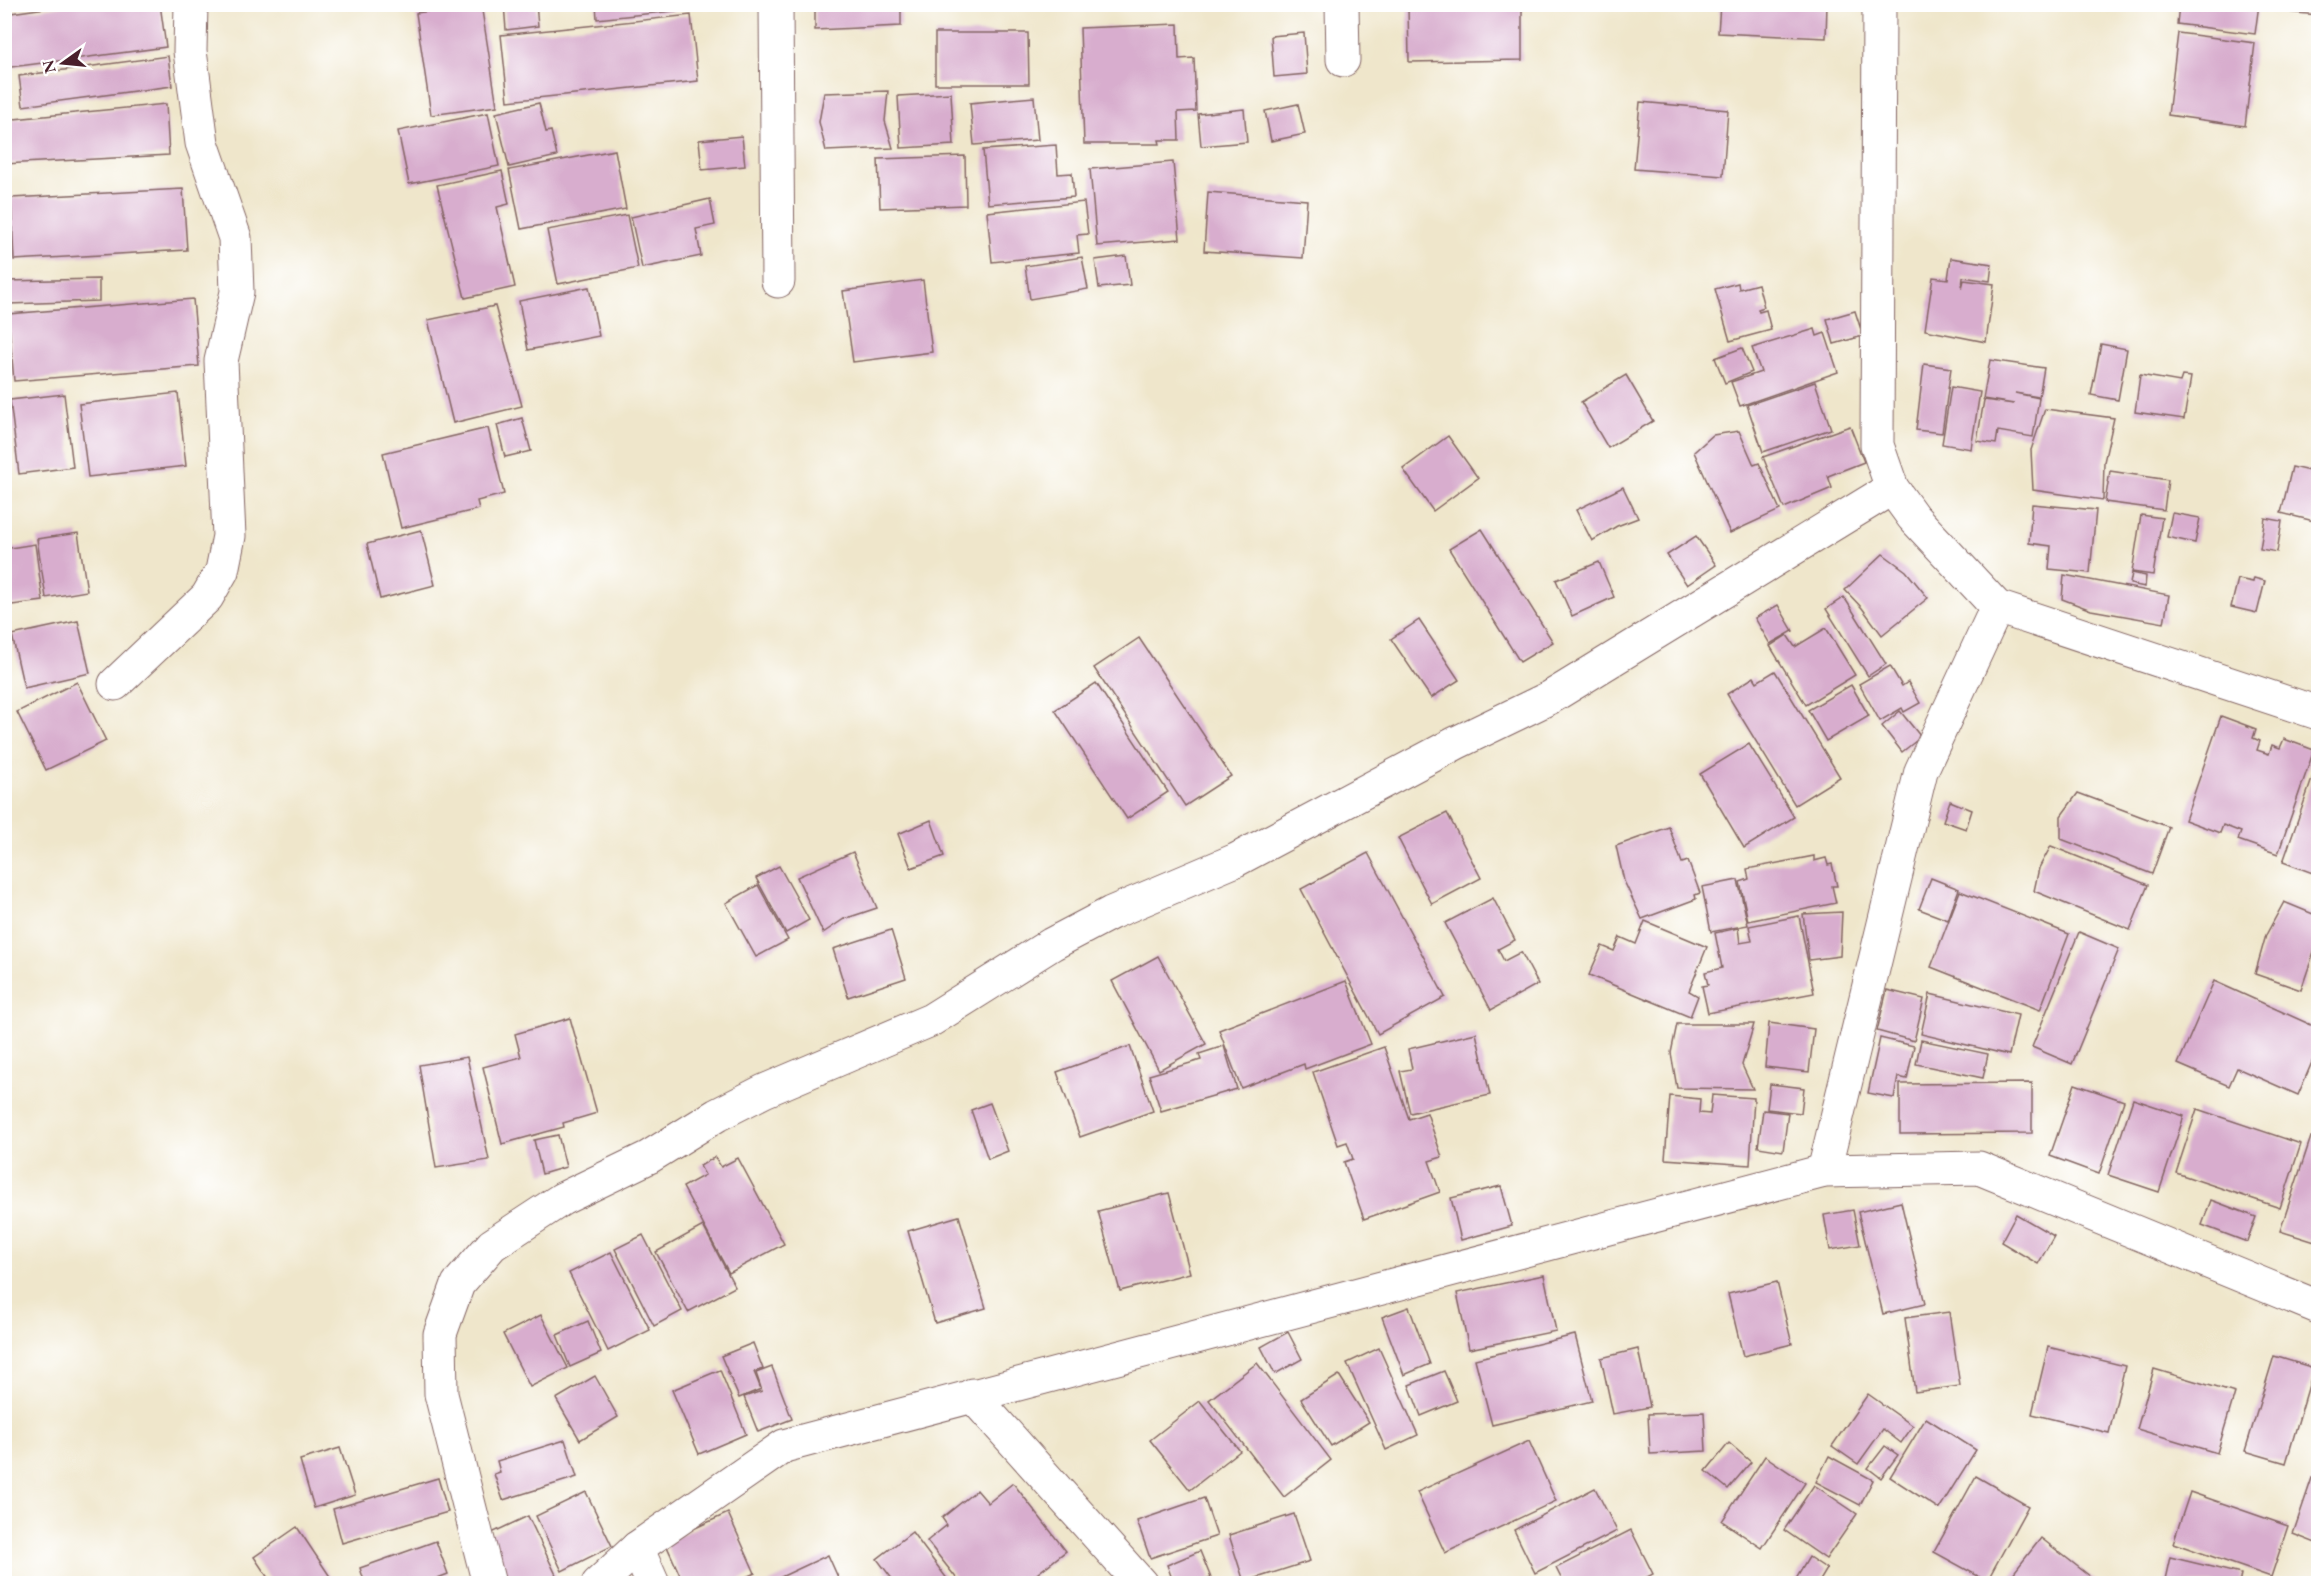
<svg xmlns="http://www.w3.org/2000/svg" width="2323" height="1588" font-family="'EB Garamond',serif">
<style>
.building{fill:#d8adce}
.lines{fill:none;stroke-linecap:round;stroke-linejoin:round}
.minor-casing{stroke:#846563;stroke-width:35}
.minor{stroke:#fff;stroke-width:33}
</style>
<rect width="100%" height="100%" fill="#fff"/>
<filter id="ink" filterUnits="userSpaceOnUse"><feTurbulence type="fractalNoise" baseFrequency=".0167" numOctaves="2"/><feDisplacementMap in="SourceGraphic" scale="12" xChannelSelector="R" yChannelSelector="G"/><feConvolveMatrix kernelMatrix="1 2 1 2 8 2 1 2 1" color-interpolation-filters="sRGB"/></filter>
<filter id="wash" filterUnits="userSpaceOnUse"><feTurbulence type="fractalNoise" baseFrequency=".008" numOctaves="4" result="noise"/><feDisplacementMap in="SourceGraphic" scale="24" xChannelSelector="R" yChannelSelector="G"/><feGaussianBlur stdDeviation="1.35" result="paint"/><feColorMatrix in="noise" values="0 0 0 0 0 0 0 0 0 0 0 0 0 0 0 0 0 1.4 0 .05"/><feComposite in="paint" operator="in"/></filter>
<g filter="url(#wash)">
<rect width="100%" height="100%" fill="#efe6cb"/>
<g id="blocks">
<g class="building">
<path d="M 74,4 L 160,4 L 166,47 L 4,68 L 4,14 Z"/>
<path d="M 481,4 L 497,106 L 431,115 L 416,13 Z"/>
<path d="M 504,4 L 536,4 L 538,26 L 506,30 Z"/>
<path d="M 596,4 L 683,4 L 683,10 L 597,19 Z"/>
<path d="M 815,4 L 901,4 L 901,26 L 815,30 Z"/>
<path d="M 1071,4 L 1112,4 L 1112,6 L 1071,10 Z"/>
<path d="M 1408,4 L 1522,4 L 1522,60 L 1409,62 Z"/>
<path d="M 1720,4 L 1827,4 L 1826,38 L 1718,33 Z"/>
<path d="M 2179,4 L 2259,4 L 2255,34 L 2177,24 Z"/>
<path d="M 2288,4 L 2318,4 L 2318,15 L 2287,12 Z"/>
<path d="M 691,15 L 698,81 L 508,101 L 501,35 Z"/>
<path d="M 1178,24 L 1179,59 L 1194,58 L 1196,111 L 1178,112 L 1179,140 L 1159,140 L 1160,144 L 1084,144 L 1080,28 Z"/>
<path d="M 935,33 L 1028,33 L 1029,84 L 935,84 Z"/>
<path d="M 1304,33 L 1307,74 L 1274,77 L 1271,36 Z"/>
<path d="M 2178,33 L 2255,43 L 2245,126 L 2168,115 Z"/>
<path d="M 168,56 L 172,86 L 23,106 L 19,76 Z"/>
<path d="M 888,91 L 885,121 L 893,148 L 826,151 L 819,122 L 824,93 Z"/>
<path d="M 951,93 L 954,145 L 901,148 L 898,96 Z"/>
<path d="M 1034,97 L 1038,140 L 974,145 L 970,103 Z"/>
<path d="M 1640,102 L 1728,110 L 1723,176 L 1634,169 Z"/>
<path d="M 539,103 L 546,132 L 551,131 L 557,156 L 509,167 L 496,113 Z"/>
<path d="M 166,104 L 169,155 L 4,164 L 4,120 Z"/>
<path d="M 1298,104 L 1305,134 L 1271,141 L 1265,111 Z"/>
<path d="M 1244,109 L 1247,142 L 1201,146 L 1198,114 Z"/>
<path d="M 488,113 L 499,166 L 409,184 L 398,131 Z"/>
<path d="M 742,136 L 745,166 L 702,170 L 699,140 Z"/>
<path d="M 1056,145 L 1058,174 L 1072,173 L 1074,197 L 988,204 L 983,150 Z"/>
<path d="M 615,150 L 626,209 L 521,229 L 509,170 Z"/>
<path d="M 965,156 L 966,205 L 880,208 L 878,159 Z"/>
<path d="M 1173,162 L 1180,239 L 1097,246 L 1090,169 Z"/>
<path d="M 502,171 L 509,204 L 497,207 L 515,287 L 465,298 L 437,185 Z"/>
<path d="M 183,189 L 187,250 L 14,260 L 11,198 Z"/>
<path d="M 1208,192 L 1307,200 L 1303,258 L 1204,251 Z"/>
<path d="M 710,199 L 715,225 L 696,229 L 701,256 L 642,268 L 631,217 Z"/>
<path d="M 1084,202 L 1088,234 L 1077,235 L 1079,253 L 992,262 L 987,212 Z"/>
<path d="M 627,215 L 638,268 L 558,284 L 547,230 Z"/>
<path d="M 1126,256 L 1130,285 L 1099,288 L 1095,260 Z"/>
<path d="M 1082,257 L 1088,289 L 1030,299 L 1025,266 Z"/>
<path d="M 1951,258 L 1992,264 L 1990,281 L 1963,277 L 1962,288 L 1964,280 L 1994,284 L 1986,342 L 1925,330 L 1933,277 L 1948,279 Z"/>
<path d="M 99,279 L 99,301 L 8,304 L 7,281 Z"/>
<path d="M 923,280 L 932,352 L 853,362 L 843,291 Z"/>
<path d="M 1738,283 L 1739,289 L 1758,284 L 1764,307 L 1758,309 L 1759,312 L 1766,310 L 1771,330 L 1730,341 L 1715,289 Z"/>
<path d="M 589,287 L 599,336 L 528,350 L 519,301 Z"/>
<path d="M 193,299 L 199,366 L 14,381 L 8,314 Z"/>
<path d="M 495,306 L 522,406 L 453,423 L 428,320 Z"/>
<path d="M 1855,311 L 1863,336 L 1834,344 L 1827,319 Z"/>
<path d="M 1815,329 L 1817,336 L 1825,333 L 1838,372 L 1740,406 L 1731,382 L 1761,372 L 1752,348 Z"/>
<path d="M 2101,344 L 2127,349 L 2118,400 L 2091,395 Z"/>
<path d="M 1742,348 L 1752,372 L 1725,383 L 1715,358 Z"/>
<path d="M 1990,360 L 2044,368 L 2039,397 L 2015,393 L 2039,398 L 2033,437 L 1998,431 L 1996,444 L 1977,441 L 1984,400 L 2014,404 L 1983,399 Z"/>
<path d="M 1924,364 L 1951,368 L 1942,433 L 1916,430 Z"/>
<path d="M 1626,375 L 1653,421 L 1608,448 L 1581,402 Z"/>
<path d="M 2140,375 L 2180,382 L 2182,376 L 2191,377 L 2184,419 L 2135,412 Z"/>
<path d="M 1815,382 L 1831,429 L 1763,452 L 1747,405 Z"/>
<path d="M 1951,387 L 1980,392 L 1971,449 L 1942,444 Z"/>
<path d="M 178,393 L 186,466 L 88,477 L 79,404 Z"/>
<path d="M 64,394 L 73,467 L 19,474 L 10,400 Z"/>
<path d="M 2045,409 L 2114,418 L 2104,462 L 2103,500 L 2033,490 L 2031,450 Z"/>
<path d="M 522,418 L 531,451 L 505,457 L 497,425 Z"/>
<path d="M 1850,426 L 1864,462 L 1828,476 L 1832,488 L 1784,508 L 1763,457 Z"/>
<path d="M 488,428 L 504,494 L 477,501 L 479,509 L 401,528 L 383,453 Z"/>
<path d="M 1739,431 L 1754,465 L 1759,463 L 1780,510 L 1730,533 L 1694,452 L 1713,435 Z"/>
<path d="M 1448,436 L 1478,478 L 1433,511 L 1403,469 Z"/>
<path d="M 2292,467 L 2318,473 L 2318,522 L 2281,513 Z"/>
<path d="M 2110,471 L 2168,480 L 2164,510 L 2105,502 Z"/>
<path d="M 1623,487 L 1638,518 L 1617,526 L 1592,541 L 1576,510 Z"/>
<path d="M 2032,504 L 2096,510 L 2090,573 L 2049,569 L 2051,546 L 2029,543 Z"/>
<path d="M 2172,513 L 2200,518 L 2195,543 L 2167,537 Z"/>
<path d="M 2141,515 L 2162,518 L 2153,575 L 2132,572 Z"/>
<path d="M 2265,518 L 2282,521 L 2277,552 L 2260,549 Z"/>
<path d="M 1482,529 L 1553,642 L 1520,662 L 1449,549 Z"/>
<path d="M 421,530 L 435,585 L 380,599 L 367,544 Z"/>
<path d="M 78,533 L 87,591 L 46,598 L 37,539 Z"/>
<path d="M 1696,536 L 1716,565 L 1687,585 L 1667,555 Z"/>
<path d="M 35,544 L 43,601 L 4,606 L 4,549 Z"/>
<path d="M 1883,554 L 1906,571 L 1928,598 L 1882,635 L 1862,608 L 1845,590 Z"/>
<path d="M 1599,562 L 1614,597 L 1572,616 L 1556,580 Z"/>
<path d="M 2132,573 L 2146,576 L 2145,587 L 2130,584 Z"/>
<path d="M 2064,575 L 2169,595 L 2164,623 L 2091,610 L 2062,599 Z"/>
<path d="M 2254,578 L 2265,581 L 2257,613 L 2231,607 L 2238,579 L 2253,582 Z"/>
<path d="M 1844,597 L 1886,664 L 1868,676 L 1826,609 Z"/>
<path d="M 1778,605 L 1793,631 L 1770,644 L 1755,618 Z"/>
<path d="M 1419,620 L 1459,680 L 1431,698 L 1391,639 Z"/>
<path d="M 78,621 L 90,673 L 24,688 L 12,635 Z"/>
<path d="M 1826,628 L 1855,675 L 1806,705 L 1770,646 L 1787,635 L 1795,647 Z"/>
<path d="M 1139,638 L 1231,776 L 1185,806 L 1094,668 Z"/>
<path d="M 1890,666 L 1902,686 L 1908,682 L 1920,703 L 1904,712 L 1902,708 L 1880,721 L 1859,684 Z"/>
<path d="M 1775,671 L 1840,777 L 1795,805 L 1727,694 L 1754,677 L 1757,682 Z"/>
<path d="M 77,682 L 106,741 L 46,770 L 17,712 Z"/>
<path d="M 1096,683 L 1168,792 L 1127,819 L 1055,710 Z"/>
<path d="M 1851,685 L 1869,716 L 1826,741 L 1808,710 Z"/>
<path d="M 1900,711 L 1921,737 L 1902,752 L 1882,726 Z"/>
<path d="M 2221,716 L 2256,729 L 2253,738 L 2260,741 L 2257,750 L 2269,754 L 2272,745 L 2280,748 L 2284,739 L 2314,750 L 2278,854 L 2238,840 L 2241,832 L 2223,825 L 2220,833 L 2185,820 Z"/>
<path d="M 1749,744 L 1794,817 L 1744,848 L 1700,774 Z"/>
<path d="M 2318,762 L 2318,875 L 2283,862 Z"/>
<path d="M 2078,793 L 2169,827 L 2152,874 L 2061,839 L 2061,816 Z"/>
<path d="M 1950,801 L 1972,810 L 1966,829 L 1943,821 Z"/>
<path d="M 1447,813 L 1481,878 L 1432,904 L 1398,838 Z"/>
<path d="M 931,820 L 944,856 L 911,868 L 898,834 Z"/>
<path d="M 1669,827 L 1682,863 L 1688,861 L 1700,893 L 1695,895 L 1696,899 L 1642,919 L 1624,881 L 1616,846 Z"/>
<path d="M 2051,846 L 2148,885 L 2130,930 L 2034,891 L 2039,868 Z"/>
<path d="M 853,852 L 877,908 L 844,919 L 823,933 L 797,877 Z"/>
<path d="M 1368,853 L 1445,997 L 1378,1034 L 1301,889 Z"/>
<path d="M 1814,856 L 1814,861 L 1826,858 L 1828,865 L 1832,864 L 1837,886 L 1832,886 L 1836,903 L 1748,921 L 1740,882 L 1749,879 L 1747,869 Z"/>
<path d="M 779,866 L 809,920 L 786,933 L 756,878 Z"/>
<path d="M 1931,878 L 1959,889 L 1948,920 L 1919,909 Z"/>
<path d="M 1738,880 L 1748,925 L 1711,932 L 1702,887 Z"/>
<path d="M 758,885 L 788,940 L 756,957 L 726,903 Z"/>
<path d="M 1960,891 L 2069,934 L 2040,1010 L 1931,967 Z"/>
<path d="M 1493,898 L 1515,940 L 1498,949 L 1504,961 L 1521,952 L 1538,984 L 1491,1010 L 1445,923 Z"/>
<path d="M 2284,902 L 2318,916 L 2318,940 L 2301,990 L 2255,974 L 2266,935 Z"/>
<path d="M 1842,912 L 1840,956 L 1809,960 L 1803,914 Z"/>
<path d="M 1799,916 L 1814,993 L 1708,1013 L 1702,986 L 1708,985 L 1705,972 L 1722,968 L 1715,933 L 1738,928 L 1740,943 L 1752,941 L 1749,926 Z"/>
<path d="M 1645,921 L 1707,947 L 1689,991 L 1698,996 L 1690,1017 L 1589,975 L 1602,946 L 1614,951 L 1620,937 L 1636,944 Z"/>
<path d="M 891,930 L 906,978 L 848,997 L 833,949 Z"/>
<path d="M 2079,932 L 2119,949 L 2072,1064 L 2032,1047 Z"/>
<path d="M 1158,956 L 1206,1044 L 1159,1070 L 1112,981 Z"/>
<path d="M 1346,981 L 1371,1044 L 1305,1069 L 1304,1064 L 1241,1088 L 1219,1030 Z"/>
<path d="M 2214,981 L 2318,1028 L 2318,1048 L 2298,1095 L 2237,1068 L 2229,1086 L 2178,1064 Z"/>
<path d="M 1887,990 L 1924,999 L 1914,1041 L 1877,1031 Z"/>
<path d="M 1930,994 L 2018,1015 L 2009,1055 L 1921,1034 Z"/>
<path d="M 570,1018 L 597,1113 L 563,1123 L 564,1127 L 502,1144 L 483,1067 L 521,1057 L 515,1034 Z"/>
<path d="M 1769,1023 L 1814,1029 L 1809,1072 L 1765,1067 Z"/>
<path d="M 1677,1024 L 1754,1024 L 1742,1065 L 1753,1089 L 1677,1088 L 1671,1053 Z"/>
<path d="M 1476,1033 L 1490,1095 L 1410,1113 L 1400,1071 L 1412,1069 L 1408,1049 Z"/>
<path d="M 1880,1038 L 1914,1046 L 1907,1079 L 1898,1077 L 1894,1098 L 1868,1093 Z"/>
<path d="M 1921,1040 L 1988,1054 L 1983,1078 L 1916,1064 Z"/>
<path d="M 1130,1046 L 1153,1111 L 1080,1137 L 1057,1072 Z"/>
<path d="M 1224,1046 L 1237,1089 L 1161,1111 L 1149,1075 L 1201,1060 L 1199,1054 Z"/>
<path d="M 1384,1047 L 1409,1119 L 1427,1113 L 1442,1157 L 1429,1161 L 1440,1192 L 1364,1219 L 1344,1162 L 1353,1159 L 1347,1142 L 1338,1145 L 1313,1072 Z"/>
<path d="M 467,1057 L 489,1160 L 436,1168 L 419,1065 Z"/>
<path d="M 2032,1083 L 2032,1133 L 1900,1134 L 1900,1084 Z"/>
<path d="M 1770,1084 L 1804,1088 L 1801,1113 L 1767,1109 Z"/>
<path d="M 2075,1084 L 2124,1101 L 2099,1174 L 2050,1156 Z"/>
<path d="M 1712,1095 L 1754,1098 L 1750,1165 L 1665,1159 L 1670,1096 L 1700,1099 L 1699,1113 L 1710,1114 Z"/>
<path d="M 2133,1099 L 2184,1116 L 2159,1192 L 2108,1175 Z"/>
<path d="M 990,1103 L 1008,1151 L 988,1159 L 971,1110 Z"/>
<path d="M 2197,1109 L 2301,1144 L 2280,1208 L 2176,1173 Z"/>
<path d="M 1763,1110 L 1788,1113 L 1783,1151 L 1758,1147 Z"/>
<path d="M 558,1135 L 566,1167 L 542,1174 L 534,1140 Z"/>
<path d="M 2311,1137 L 2318,1139 L 2318,1243 L 2280,1231 Z"/>
<path d="M 715,1157 L 721,1167 L 738,1158 L 784,1244 L 729,1273 L 683,1187 L 705,1175 L 700,1166 Z"/>
<path d="M 1501,1186 L 1512,1226 L 1461,1240 L 1451,1198 Z"/>
<path d="M 1169,1193 L 1190,1273 L 1120,1291 L 1098,1211 Z"/>
<path d="M 2211,1200 L 2256,1217 L 2247,1242 L 2202,1225 Z"/>
<path d="M 1901,1202 L 1925,1304 L 1883,1314 L 1858,1212 Z"/>
<path d="M 1853,1210 L 1860,1245 L 1830,1250 L 1824,1215 Z"/>
<path d="M 2016,1214 L 2054,1236 L 2038,1264 L 2001,1242 Z"/>
<path d="M 959,1216 L 986,1308 L 935,1323 L 908,1231 Z"/>
<path d="M 703,1226 L 735,1287 L 688,1312 L 656,1252 Z"/>
<path d="M 643,1235 L 682,1311 L 654,1326 L 615,1249 Z"/>
<path d="M 611,1252 L 650,1330 L 608,1351 L 569,1273 Z"/>
<path d="M 1544,1275 L 1556,1331 L 1469,1349 L 1457,1293 Z"/>
<path d="M 1777,1282 L 1792,1344 L 1743,1356 L 1728,1294 Z"/>
<path d="M 1409,1307 L 1430,1364 L 1404,1375 L 1382,1317 Z"/>
<path d="M 1949,1312 L 1960,1386 L 1915,1392 L 1905,1318 Z"/>
<path d="M 541,1315 L 568,1368 L 530,1387 L 503,1334 Z"/>
<path d="M 588,1321 L 601,1353 L 570,1367 L 557,1335 Z"/>
<path d="M 1288,1332 L 1302,1359 L 1275,1374 L 1261,1347 Z"/>
<path d="M 1575,1335 L 1592,1401 L 1492,1425 L 1475,1359 Z"/>
<path d="M 753,1343 L 763,1369 L 754,1372 L 761,1389 L 739,1398 L 721,1356 Z"/>
<path d="M 2048,1347 L 2125,1366 L 2109,1433 L 2032,1414 Z"/>
<path d="M 1379,1348 L 1418,1435 L 1386,1450 L 1347,1363 Z"/>
<path d="M 1638,1349 L 1650,1407 L 1613,1414 L 1601,1358 Z"/>
<path d="M 2274,1356 L 2314,1368 L 2286,1463 L 2245,1451 Z"/>
<path d="M 1257,1363 L 1331,1460 L 1284,1497 L 1209,1400 Z"/>
<path d="M 772,1367 L 792,1419 L 758,1432 L 744,1397 L 762,1391 L 756,1373 Z"/>
<path d="M 2154,1369 L 2235,1393 L 2217,1453 L 2137,1429 Z"/>
<path d="M 720,1370 L 746,1434 L 699,1454 L 672,1390 Z"/>
<path d="M 1444,1371 L 1457,1401 L 1421,1416 L 1409,1385 Z"/>
<path d="M 1339,1375 L 1369,1422 L 1331,1446 L 1301,1399 Z"/>
<path d="M 595,1376 L 618,1417 L 580,1440 L 556,1399 Z"/>
<path d="M 1868,1394 L 1913,1426 L 1901,1443 L 1883,1429 L 1858,1464 L 1832,1446 Z"/>
<path d="M 1200,1401 L 1240,1451 L 1190,1490 L 1150,1440 Z"/>
<path d="M 1704,1412 L 1706,1451 L 1650,1454 L 1648,1414 Z"/>
<path d="M 1926,1418 L 1976,1450 L 1939,1509 L 1890,1477 Z"/>
<path d="M 565,1440 L 577,1477 L 503,1500 L 494,1474 L 500,1472 L 497,1461 Z"/>
<path d="M 1529,1441 L 1556,1501 L 1445,1553 L 1417,1492 Z"/>
<path d="M 1729,1443 L 1751,1462 L 1728,1489 L 1706,1471 Z"/>
<path d="M 1885,1446 L 1898,1455 L 1881,1478 L 1868,1468 Z"/>
<path d="M 340,1448 L 355,1495 L 314,1508 L 300,1460 Z"/>
<path d="M 1765,1456 L 1805,1483 L 1762,1548 L 1722,1521 Z"/>
<path d="M 1829,1456 L 1873,1480 L 1860,1505 L 1816,1482 Z"/>
<path d="M 1976,1476 L 2028,1506 L 1987,1581 L 1934,1552 Z"/>
<path d="M 438,1478 L 448,1512 L 342,1543 L 333,1509 Z"/>
<path d="M 2312,1478 L 2318,1480 L 2318,1544 L 2293,1534 Z"/>
<path d="M 1013,1483 L 1066,1551 L 1024,1584 L 961,1584 L 927,1541 L 947,1525 L 942,1518 L 977,1490 L 988,1503 Z"/>
<path d="M 1814,1485 L 1857,1514 L 1826,1559 L 1784,1530 Z"/>
<path d="M 1595,1488 L 1617,1531 L 1535,1573 L 1514,1530 Z"/>
<path d="M 586,1492 L 612,1546 L 562,1571 L 536,1516 Z"/>
<path d="M 2190,1492 L 2288,1526 L 2271,1577 L 2173,1543 Z"/>
<path d="M 1204,1498 L 1217,1536 L 1150,1558 L 1137,1521 Z"/>
<path d="M 728,1513 L 755,1573 L 730,1584 L 684,1584 L 665,1542 Z"/>
<path d="M 1294,1514 L 1310,1561 L 1244,1582 L 1229,1535 Z"/>
<path d="M 528,1516 L 558,1579 L 550,1584 L 503,1584 L 481,1538 Z"/>
<path d="M 297,1527 L 335,1584 L 272,1584 L 254,1557 Z"/>
<path d="M 1631,1530 L 1653,1574 L 1634,1584 L 1564,1584 L 1556,1568 Z"/>
<path d="M 912,1532 L 951,1584 L 896,1584 L 877,1559 Z"/>
<path d="M 2041,1538 L 2100,1584 L 2005,1584 Z"/>
<path d="M 436,1541 L 448,1574 L 422,1584 L 365,1584 L 360,1568 Z"/>
<path d="M 1200,1551 L 1211,1578 L 1197,1584 L 1174,1584 L 1167,1565 Z"/>
<path d="M 828,1555 L 841,1584 L 766,1584 Z"/>
<path d="M 1809,1557 L 1827,1569 L 1818,1584 L 1793,1584 Z"/>
<path d="M 2170,1557 L 2241,1574 L 2239,1584 L 2164,1584 Z"/>
</g>
</g>
</g>
<g filter="url(#ink)">
<use href="#blocks" fill-opacity="0" stroke="#846563" stroke-width="1.5"/>
<g class="lines">
<g class="minor-casing">
<g id="minor">
<path d="M 776,4 L 778,281"/>
<path d="M 1342,4 L 1343,60"/>
<path d="M 1879,4 L 1877,445 L 1892,488 L 1913,517 L 1997,607 L 2318,713"/>
<path d="M 115,684 L 207,597 L 222,571 L 229,536 L 221,361 L 237,292 L 235,238 L 202,143 L 190,51 L 191,4"/>
<path d="M 1824,1171 L 1921,771 L 1997,607"/>
<path d="M 972,1395 L 1141,1584"/>
<path d="M 637,1548 L 653,1584"/>
<path d="M 489,1584 L 441,1394 L 440,1334 L 458,1284 L 492,1245 L 562,1199 L 649,1157 L 717,1115 L 764,1091 L 931,1020 L 1052,944 L 1111,913 L 1236,860 L 1456,743 L 1551,697 L 1892,488"/>
<path d="M 598,1584 L 637,1548 L 784,1446 L 1824,1171 L 1979,1168 L 2318,1307"/>
</g>
</g>
<use href="#minor" class="minor"/>
</g>
</g>
<rect width="2323" height="1588" fill="none" stroke="#fff" stroke-width="24"/>
<g transform="translate(63 63) rotate(255)" stroke="#ffffff" stroke-width="4.5" paint-order="stroke">
<path d="M0-4.5L10 22L0 15L-10 22Z" fill="#4a1f2b"/>
<text y="-9" font-size="16" font-weight="bold" text-anchor="middle" fill="#4a1f2b">N</text>
</g>
</svg>
